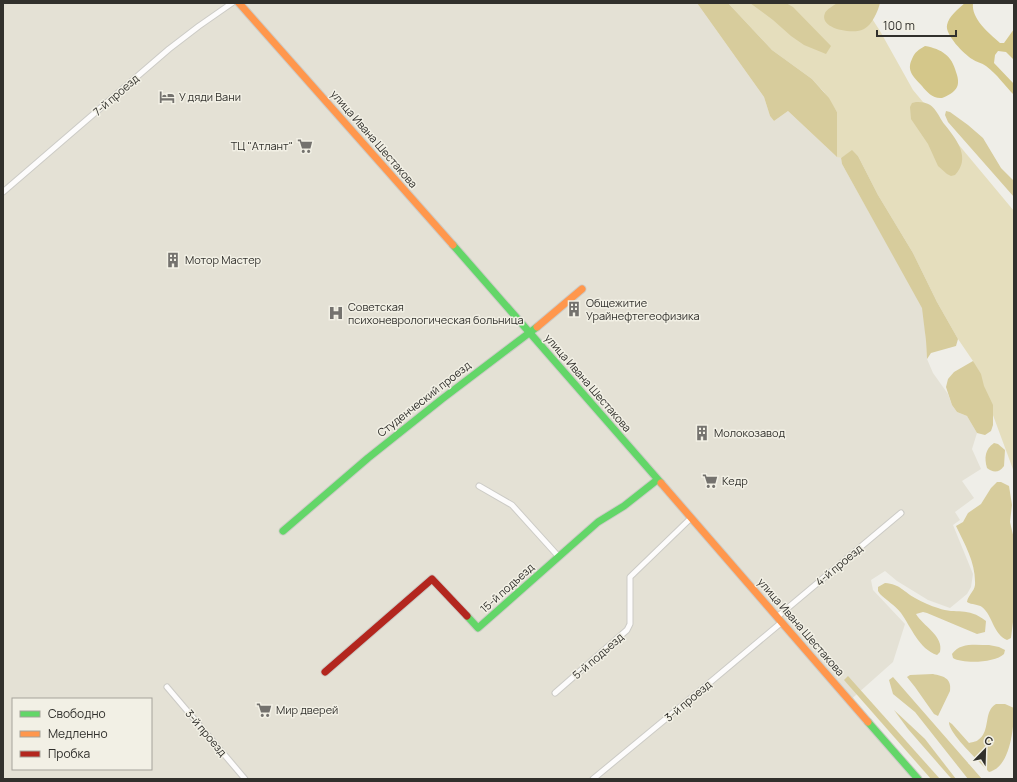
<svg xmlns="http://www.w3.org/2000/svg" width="1017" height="782" font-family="Manrope,sans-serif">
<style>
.built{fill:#e4e1d5;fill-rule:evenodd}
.green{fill:#e5debd}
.forest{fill:#d7cc9c}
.water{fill:#d4c78a}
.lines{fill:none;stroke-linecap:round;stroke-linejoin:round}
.street-casing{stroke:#cccbc6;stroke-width:7}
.fast-casing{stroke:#cccbc6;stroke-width:9}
.slow-casing{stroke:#cccbc6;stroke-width:9}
.jam-casing{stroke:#cccbc6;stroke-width:9}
.street{stroke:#fdfcfc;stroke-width:5}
.fast{stroke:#63d668;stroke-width:7}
.slow{stroke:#ff974d;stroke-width:7}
.jam{stroke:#b3261e;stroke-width:7}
.labels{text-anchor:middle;stroke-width:3;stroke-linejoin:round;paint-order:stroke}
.street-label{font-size:11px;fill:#31302c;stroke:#f2f0e5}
.poi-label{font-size:11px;fill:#31302c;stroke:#f2f0e5;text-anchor:start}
</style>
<rect width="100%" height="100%" fill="#efeee8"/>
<path class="built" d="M 3,3 L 697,3 L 764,97 L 770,116 L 774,121 L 788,111 L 836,156 L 841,158 L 842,164 L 923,308 L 926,341 L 927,359 L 933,373 L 948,394 L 952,405 L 957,412 L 967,416 L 977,433 L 972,449 L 981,469 L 962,481 L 974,498 L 955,512 L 960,520 L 953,525 L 973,574 L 971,587 L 967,594 L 950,608 L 928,600 L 897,581 L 885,571 L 871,580 L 873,590 L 905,624 L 893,662 L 848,702 L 914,779 L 3,779 ZM 13,699 L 151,699 L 151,769 L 13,769 Z"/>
<path class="green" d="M 728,3 L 862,3 L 880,31 L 913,90 L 1014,211 L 1014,472 L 973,361 L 958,339 L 937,302 L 913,253 L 878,195 L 858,156 L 852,151 L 841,158 L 837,157 L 837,112 L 824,92 L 812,79 L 772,50 Z"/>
<g class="forest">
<path d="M 697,3 L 728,3 L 772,50 L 812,79 L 829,98 L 837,112 L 837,157 L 788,111 L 774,121 L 770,116 L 764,97 Z"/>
<path d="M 750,3 L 786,3 L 793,7 L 831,46 L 826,54 L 804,45 L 791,36 L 773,20 Z"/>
<path d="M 837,3 L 880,3 C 878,11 872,25 864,29 C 854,35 818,29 825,13 C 827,9 833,6 837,3 Z"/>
<path d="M 916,102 C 935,101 936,113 945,125 C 957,140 971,158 955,175 L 951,176 L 947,174 L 938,166 L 928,144 L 911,119 L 910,107 L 912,103 Z"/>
<path d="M 946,111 L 950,112 L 968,125 L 983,138 L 1001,168 L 1014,181 L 1014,197 L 948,122 L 945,115 Z"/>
<path d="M 852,150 L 858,156 L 878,195 L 913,253 L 937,302 L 958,339 L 956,346 L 931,353 L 927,359 L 926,341 L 922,308 L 842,164 L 841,158 Z"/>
<path d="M 973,361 L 981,374 L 984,386 L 993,405 L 993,425 L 991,431 L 985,435 L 977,433 L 967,416 L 957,412 L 952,405 L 946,387 L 948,379 L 954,372 Z"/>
<path d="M 994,443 L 998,444 L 1005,450 L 1004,466 C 999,473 993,473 987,468 C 984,458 985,449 994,443 Z"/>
<path d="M 997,482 L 1001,482 L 1009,486 L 1012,505 L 1010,522 L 1014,539 L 1014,614 L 1011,638 L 1007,640 C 993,634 993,616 982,607 C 978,604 972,605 967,602 C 968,595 974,592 975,585 C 976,563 965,545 956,526 L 963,522 L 968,513 L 981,504 L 991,488 Z"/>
<path d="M 885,583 C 900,584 904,592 915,598 C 922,602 931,606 938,608 C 957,615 967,606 986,621 L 985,632 L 977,634 L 927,613 L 923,612 L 916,614 C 923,626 944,636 940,652 L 937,655 C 919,649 911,627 901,613 C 896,606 886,600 880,594 L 878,591 L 878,587 Z"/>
<path d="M 989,645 L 999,647 L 1005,650 L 1004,654 C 995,663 963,664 953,658 L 952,654 C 960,642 976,645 989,645 Z"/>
<path d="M 933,674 C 943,676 952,678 950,691 L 938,716 L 934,714 L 915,687 L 907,677 L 910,675 Z"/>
<path d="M 848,676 L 940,779 L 931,779 L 844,680 Z"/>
<path d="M 893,677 L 982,779 L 968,779 L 915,712 L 893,694 L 889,680 Z"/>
<path d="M 996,704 L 1005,704 L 1014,708 C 1014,726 1011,767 989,772 C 980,762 948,733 949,722 L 952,724 L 969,743 C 971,742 976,742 978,740 C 991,732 983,711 996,704 Z"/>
<path d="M 894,710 L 925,739 L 956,779 L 952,779 L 949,776 L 908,729 Z"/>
</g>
<g class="water">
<path d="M 965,3 L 973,3 C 971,19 989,33 1000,43 L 1004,43 L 1014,29 L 1014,60 L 1006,52 L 998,51 L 995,55 L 994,63 L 1014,84 L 1014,95 C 1005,86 997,74 986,66 C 982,63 976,62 972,59 C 964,54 945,35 947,25 C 949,16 958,9 965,3 Z"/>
<path d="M 925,46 C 942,49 952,56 956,72 C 958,77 959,83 957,87 C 955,92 947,96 942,98 C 933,99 927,92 922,86 C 914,77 906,71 912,59 C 915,52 918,50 925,46 Z"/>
</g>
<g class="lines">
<g class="street-casing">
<g id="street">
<path d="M 3,192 L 169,49 L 199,26 L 232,3"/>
<path d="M 479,486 L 512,505 L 559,557"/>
<path d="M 777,617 L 901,513"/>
<path d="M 167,687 L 245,779"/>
<path d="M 555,693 L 627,630 L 630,624 L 630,577 L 691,518"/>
<path d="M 593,779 L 714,679 L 782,622"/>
</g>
</g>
<g class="fast-casing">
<g id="fast">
<path d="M 453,245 L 661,483"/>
<path d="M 283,531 L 368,458 L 442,399 L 537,327"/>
<path d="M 467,616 L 478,628 L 598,522 L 624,506 L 657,480"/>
<path d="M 868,722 L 918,779"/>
</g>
</g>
<g class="slow-casing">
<g id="slow">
<path d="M 239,3 L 453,245"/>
<path d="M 537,327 L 582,289"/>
<path d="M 661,483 L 868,722"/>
</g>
</g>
<g class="jam-casing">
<path id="jam" d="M 325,672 L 432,579 L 467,616"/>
</g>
<use href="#street" class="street"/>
<use href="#fast" class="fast"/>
<use href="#slow" class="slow"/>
<use href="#jam" class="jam"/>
</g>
<defs>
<g id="hotel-bare" transform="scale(1.2)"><path d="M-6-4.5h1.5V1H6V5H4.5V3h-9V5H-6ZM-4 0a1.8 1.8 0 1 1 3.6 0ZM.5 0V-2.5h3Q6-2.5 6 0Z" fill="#74726e" stroke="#f2f0e5" stroke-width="2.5" paint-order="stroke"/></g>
<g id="supermarket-bare" transform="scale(1.2)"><path d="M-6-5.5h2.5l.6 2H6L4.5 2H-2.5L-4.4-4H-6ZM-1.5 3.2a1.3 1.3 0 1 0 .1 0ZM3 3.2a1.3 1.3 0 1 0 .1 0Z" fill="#74726e" stroke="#f2f0e5" stroke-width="2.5" paint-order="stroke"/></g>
<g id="building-bare" transform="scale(1.2)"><path d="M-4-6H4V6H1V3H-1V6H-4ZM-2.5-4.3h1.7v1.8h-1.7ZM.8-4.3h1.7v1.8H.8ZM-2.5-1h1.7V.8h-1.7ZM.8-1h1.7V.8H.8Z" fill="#74726e" stroke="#f2f0e5" stroke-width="2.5" paint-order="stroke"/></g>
<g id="hospital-bare" transform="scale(1.2)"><path d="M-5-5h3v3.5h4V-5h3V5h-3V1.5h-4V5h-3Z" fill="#74726e" stroke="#f2f0e5" stroke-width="2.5" paint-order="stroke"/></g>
</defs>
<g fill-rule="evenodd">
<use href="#hotel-bare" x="167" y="97"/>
<use href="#supermarket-bare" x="305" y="146"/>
<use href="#building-bare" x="173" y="260"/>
<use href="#building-bare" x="574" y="309"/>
<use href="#hospital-bare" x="336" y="313"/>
<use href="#building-bare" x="702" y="433"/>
<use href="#supermarket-bare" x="710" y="481"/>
<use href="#supermarket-bare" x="264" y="710"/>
</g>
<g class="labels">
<g class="street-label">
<text transform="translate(116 95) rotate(-41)" y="4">7-й проезд</text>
<text transform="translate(374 139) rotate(49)" y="4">улица Ивана Шестакова</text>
<text transform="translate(588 383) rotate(49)" y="4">улица Ивана Шестакова</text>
<text transform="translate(424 399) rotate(-38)" y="4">Студенческий проезд</text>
<text transform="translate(839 565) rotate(-40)" y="4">4-й проезд</text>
<text transform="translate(507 588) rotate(-42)" y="4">15-й подъезд</text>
<text transform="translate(801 627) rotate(49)" y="4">улица Ивана Шестакова</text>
<text transform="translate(598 656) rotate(-41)" y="4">5-й подъезд</text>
<text transform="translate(688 701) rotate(-40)" y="4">3-й проезд</text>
<text transform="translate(206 733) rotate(50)" y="4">3-й проезд</text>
</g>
<g class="poi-label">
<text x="179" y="101">У дяди Вани</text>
<text x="293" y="150" text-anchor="end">ТЦ "Атлант"</text>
<text x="185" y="264">Мотор Мастер</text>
<text x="586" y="307">Общежитие<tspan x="586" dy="13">Урайнефтегеофизика</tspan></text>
<text x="348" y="311">Советская<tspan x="348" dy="13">психоневрологическая больница</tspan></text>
<text x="714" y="437">Молокозавод</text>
<text x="722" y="485">Кедр</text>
<text x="276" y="714">Мир дверей</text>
</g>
</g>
<rect width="1017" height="782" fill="none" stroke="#31302c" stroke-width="8"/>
<rect x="12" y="698" width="140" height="72" fill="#f2f0e5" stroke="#a5a39b"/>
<rect x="20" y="711" width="20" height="6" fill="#63d668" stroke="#a5a39b"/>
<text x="48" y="718" font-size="12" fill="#31302c">Свободно</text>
<rect x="20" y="731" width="20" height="6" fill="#ff974d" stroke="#a5a39b"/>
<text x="48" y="738" font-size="12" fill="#31302c">Медленно</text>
<rect x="20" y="751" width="20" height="6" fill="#b3261e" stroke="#a5a39b"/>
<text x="48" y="758" font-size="12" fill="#31302c">Пробка</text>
<g transform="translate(985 750) rotate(23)" stroke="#f2f0e5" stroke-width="3" paint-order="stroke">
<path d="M0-3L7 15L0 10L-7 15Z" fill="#31302c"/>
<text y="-6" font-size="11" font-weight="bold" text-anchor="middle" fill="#31302c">С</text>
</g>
<path d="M877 30v6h79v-6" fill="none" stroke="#31302c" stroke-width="2"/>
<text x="883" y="30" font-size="12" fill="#31302c" stroke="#f2f0e5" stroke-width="3" paint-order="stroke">100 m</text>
</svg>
